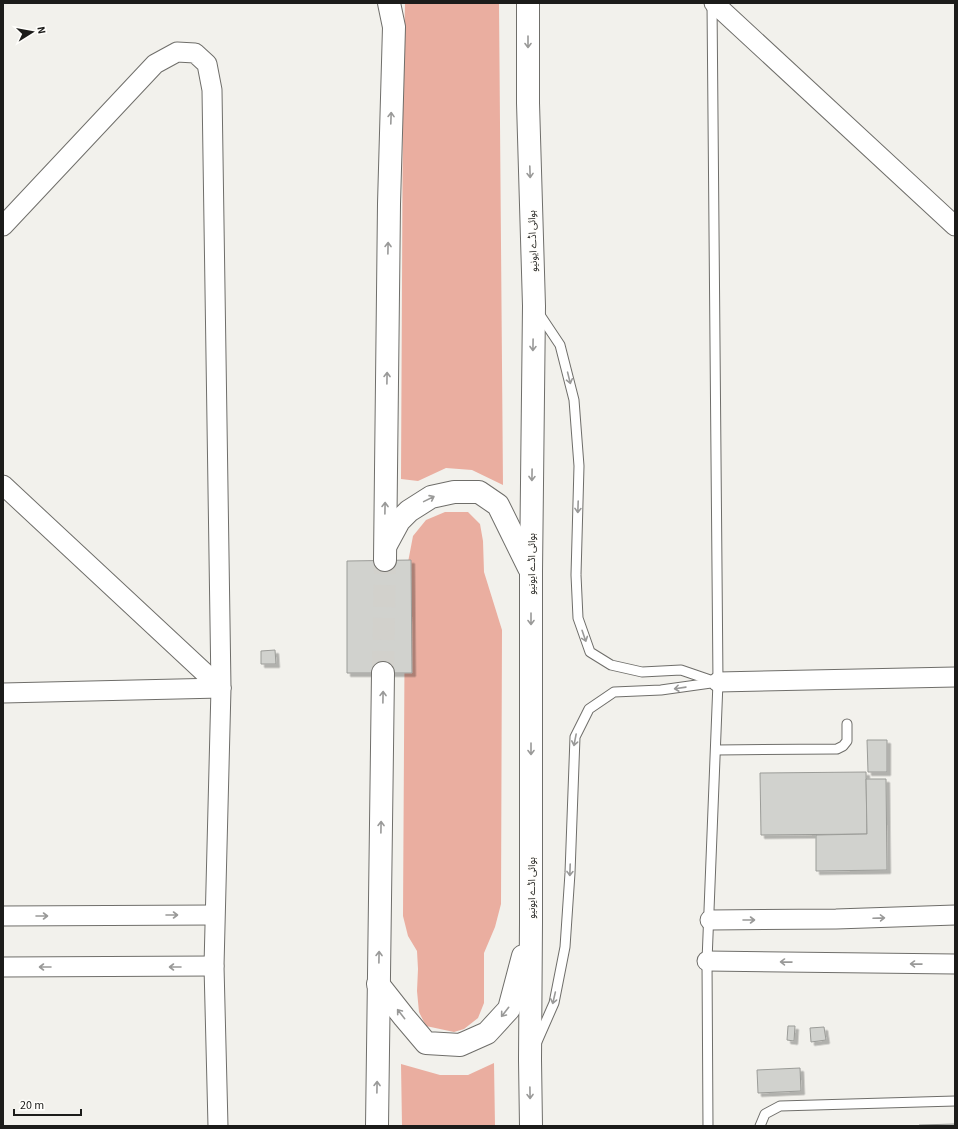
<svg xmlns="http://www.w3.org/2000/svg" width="958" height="1129" font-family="'Source Sans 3','Noto Sans Arabic',sans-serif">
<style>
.green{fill:#eaaea0}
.building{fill:#d1d2ce;stroke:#9b9c98;filter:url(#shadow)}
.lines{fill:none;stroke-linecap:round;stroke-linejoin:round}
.primary-tunnel{stroke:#d2d1cc;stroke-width:22;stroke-dasharray:22 11;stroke-linecap:butt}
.lane-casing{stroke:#6f6e6a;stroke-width:11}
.street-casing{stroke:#6f6e6a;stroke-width:21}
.primary-casing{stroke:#6f6e6a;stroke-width:24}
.lane{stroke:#fff;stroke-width:9}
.street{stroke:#fff;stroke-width:19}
.primary{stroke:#fff;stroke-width:22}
.oneway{stroke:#999998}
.labels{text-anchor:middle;stroke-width:3;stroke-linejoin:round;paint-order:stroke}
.street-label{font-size:10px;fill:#1c1c1a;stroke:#fffefb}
</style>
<defs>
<filter id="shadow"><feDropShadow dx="3.5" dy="3.5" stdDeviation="0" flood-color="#0004"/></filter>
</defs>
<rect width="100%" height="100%" fill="#f2f1ec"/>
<g class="green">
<path d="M 405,3 L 499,3 L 503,485 L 472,470 L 446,468 L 418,481 L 401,479 L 403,87 Z"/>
<path d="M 445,512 L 468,512 L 480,524 L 483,541 L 484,572 L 502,630 L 501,904 L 495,927 L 484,953 L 484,1003 L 478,1018 L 464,1029 L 454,1032 L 426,1026 L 419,1012 L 417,991 L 418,969 L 417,951 L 408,936 L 403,916 L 405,578 L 413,536 L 426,520 Z"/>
<path d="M 494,1063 L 495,1126 L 402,1126 L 401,1064 L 440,1075 L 468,1075 Z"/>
</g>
<g class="building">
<path d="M 411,560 L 412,673 L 347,673 L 347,561 Z"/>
<path d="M 275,650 L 276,664 L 261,664 L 261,651 Z"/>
<path d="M 867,740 L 887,740 L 887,772 L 868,772 Z"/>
<path d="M 866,772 L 867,834 L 761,835 L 760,773 Z"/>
<path d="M 866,779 L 886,779 L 887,870 L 816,871 L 816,835 L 867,834 Z"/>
<path d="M 788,1026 L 795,1026 L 794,1041 L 787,1040 Z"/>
<path d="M 824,1027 L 826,1040 L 811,1042 L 810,1028 Z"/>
<path d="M 800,1068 L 801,1091 L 758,1093 L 757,1070 Z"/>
<path d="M 955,1124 L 955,1126 L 919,1126 L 919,1125 Z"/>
</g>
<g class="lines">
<path class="primary-tunnel" d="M 383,673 L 385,560"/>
<g class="lane-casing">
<g id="lane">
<path d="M 538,312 L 560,345 L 574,400 L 579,466 L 576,575 L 578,618 L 590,652 L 611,665 L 642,672 L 681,670 L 716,682"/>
<path d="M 716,750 L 837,749 L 843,746 L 847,741 L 847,724"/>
<path d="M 536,1044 L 554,1003 L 565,947 L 570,873 L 575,737 L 589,709 L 614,692 L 661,690 L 718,682"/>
<path d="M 708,1126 L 707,961 L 718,682 L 712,3"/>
<path d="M 760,1126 L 765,1114 L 780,1106 L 955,1101"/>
</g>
</g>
<g class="street-casing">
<g id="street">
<path d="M 714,3 L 955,226"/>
<path d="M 3,226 L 155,64 L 177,52 L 195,53 L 207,64 L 212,90 L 221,688 L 214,966 L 218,1126"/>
<path d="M 3,485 L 221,688"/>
<path d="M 718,682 L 955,677"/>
<path d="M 3,693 L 221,688"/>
<path d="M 3,916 L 214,915"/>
<path d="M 710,920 L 836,919 L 955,915"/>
<path d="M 707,961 L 955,964"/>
<path d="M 3,967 L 214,966"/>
</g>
</g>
<g class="primary-casing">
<g id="primary">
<path d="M 528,3 L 528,103 L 534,306 L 531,572 L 531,922 L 530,1060 L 531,1126"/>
<path d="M 386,545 L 399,521 L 409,511 L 431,497 L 454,492 L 479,492 L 498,505 L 529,568"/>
<path d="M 385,560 L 389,204 L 394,27 L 389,3"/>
<path d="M 378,984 L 404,1017 L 426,1043 L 460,1045 L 487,1033 L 509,1009 L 523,956"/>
<path d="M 377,1126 L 383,673"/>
</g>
</g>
<use href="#lane" class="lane"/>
<use href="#street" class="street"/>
<use href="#primary" class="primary"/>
</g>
<defs><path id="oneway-shaft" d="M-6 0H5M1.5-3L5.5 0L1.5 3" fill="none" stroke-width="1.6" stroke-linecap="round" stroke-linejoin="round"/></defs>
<g class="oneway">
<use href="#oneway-shaft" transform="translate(528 42) rotate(90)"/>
<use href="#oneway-shaft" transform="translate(391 118) rotate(-88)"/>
<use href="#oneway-shaft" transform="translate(530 172) rotate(88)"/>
<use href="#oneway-shaft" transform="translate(388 248) rotate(-89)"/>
<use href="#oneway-shaft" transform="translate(533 345) rotate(91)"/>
<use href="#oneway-shaft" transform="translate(387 378) rotate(-89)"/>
<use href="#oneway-shaft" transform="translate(569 378) rotate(76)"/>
<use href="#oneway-shaft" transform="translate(532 475) rotate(91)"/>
<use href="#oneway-shaft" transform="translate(429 499) rotate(-26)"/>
<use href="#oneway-shaft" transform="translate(578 507) rotate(92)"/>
<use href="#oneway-shaft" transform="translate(385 508) rotate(-89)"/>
<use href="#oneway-shaft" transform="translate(531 619) rotate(90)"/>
<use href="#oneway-shaft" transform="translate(584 636) rotate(71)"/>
<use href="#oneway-shaft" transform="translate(680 688) rotate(172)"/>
<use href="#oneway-shaft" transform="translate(383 697) rotate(-89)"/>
<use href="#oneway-shaft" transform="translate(575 740) rotate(101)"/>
<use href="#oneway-shaft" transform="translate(531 749) rotate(90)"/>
<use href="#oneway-shaft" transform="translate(381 827) rotate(-89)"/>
<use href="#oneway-shaft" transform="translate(570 870) rotate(92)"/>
<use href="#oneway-shaft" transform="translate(172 915)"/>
<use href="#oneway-shaft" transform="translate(42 916)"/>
<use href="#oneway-shaft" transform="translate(879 918) rotate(-2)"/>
<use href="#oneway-shaft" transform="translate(749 920)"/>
<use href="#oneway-shaft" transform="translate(379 957) rotate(-89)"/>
<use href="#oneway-shaft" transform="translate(786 962) rotate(-179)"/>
<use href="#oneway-shaft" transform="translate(916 964) rotate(-179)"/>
<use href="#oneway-shaft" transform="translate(45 967) rotate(180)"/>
<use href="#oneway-shaft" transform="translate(175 967) rotate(180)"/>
<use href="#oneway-shaft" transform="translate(554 998) rotate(103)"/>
<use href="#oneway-shaft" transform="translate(505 1012) rotate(128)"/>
<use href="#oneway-shaft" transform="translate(401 1014) rotate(-128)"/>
<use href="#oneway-shaft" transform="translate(377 1087) rotate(-89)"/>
<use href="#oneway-shaft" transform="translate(530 1093) rotate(89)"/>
</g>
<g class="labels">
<g class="street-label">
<text transform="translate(532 241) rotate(-92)" y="4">ہوائی اڈے ایونیو</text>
<text transform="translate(531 564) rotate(-90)" y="4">ہوائی اڈے ایونیو</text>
<text transform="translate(531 888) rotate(-90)" y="4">ہوائی اڈے ایونیو</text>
</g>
</g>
<rect width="958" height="1129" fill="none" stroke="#1c1c1a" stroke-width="8"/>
<g transform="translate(32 32) rotate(79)" stroke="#fffefb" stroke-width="3" paint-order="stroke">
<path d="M0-3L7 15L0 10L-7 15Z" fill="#1c1c1a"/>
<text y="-6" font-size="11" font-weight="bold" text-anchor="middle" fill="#1c1c1a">N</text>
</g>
<path d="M14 1109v6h67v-6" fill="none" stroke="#1c1c1a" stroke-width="2"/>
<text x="20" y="1109" font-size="12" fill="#1c1c1a" stroke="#fffefb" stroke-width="3" paint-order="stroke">20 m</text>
</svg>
